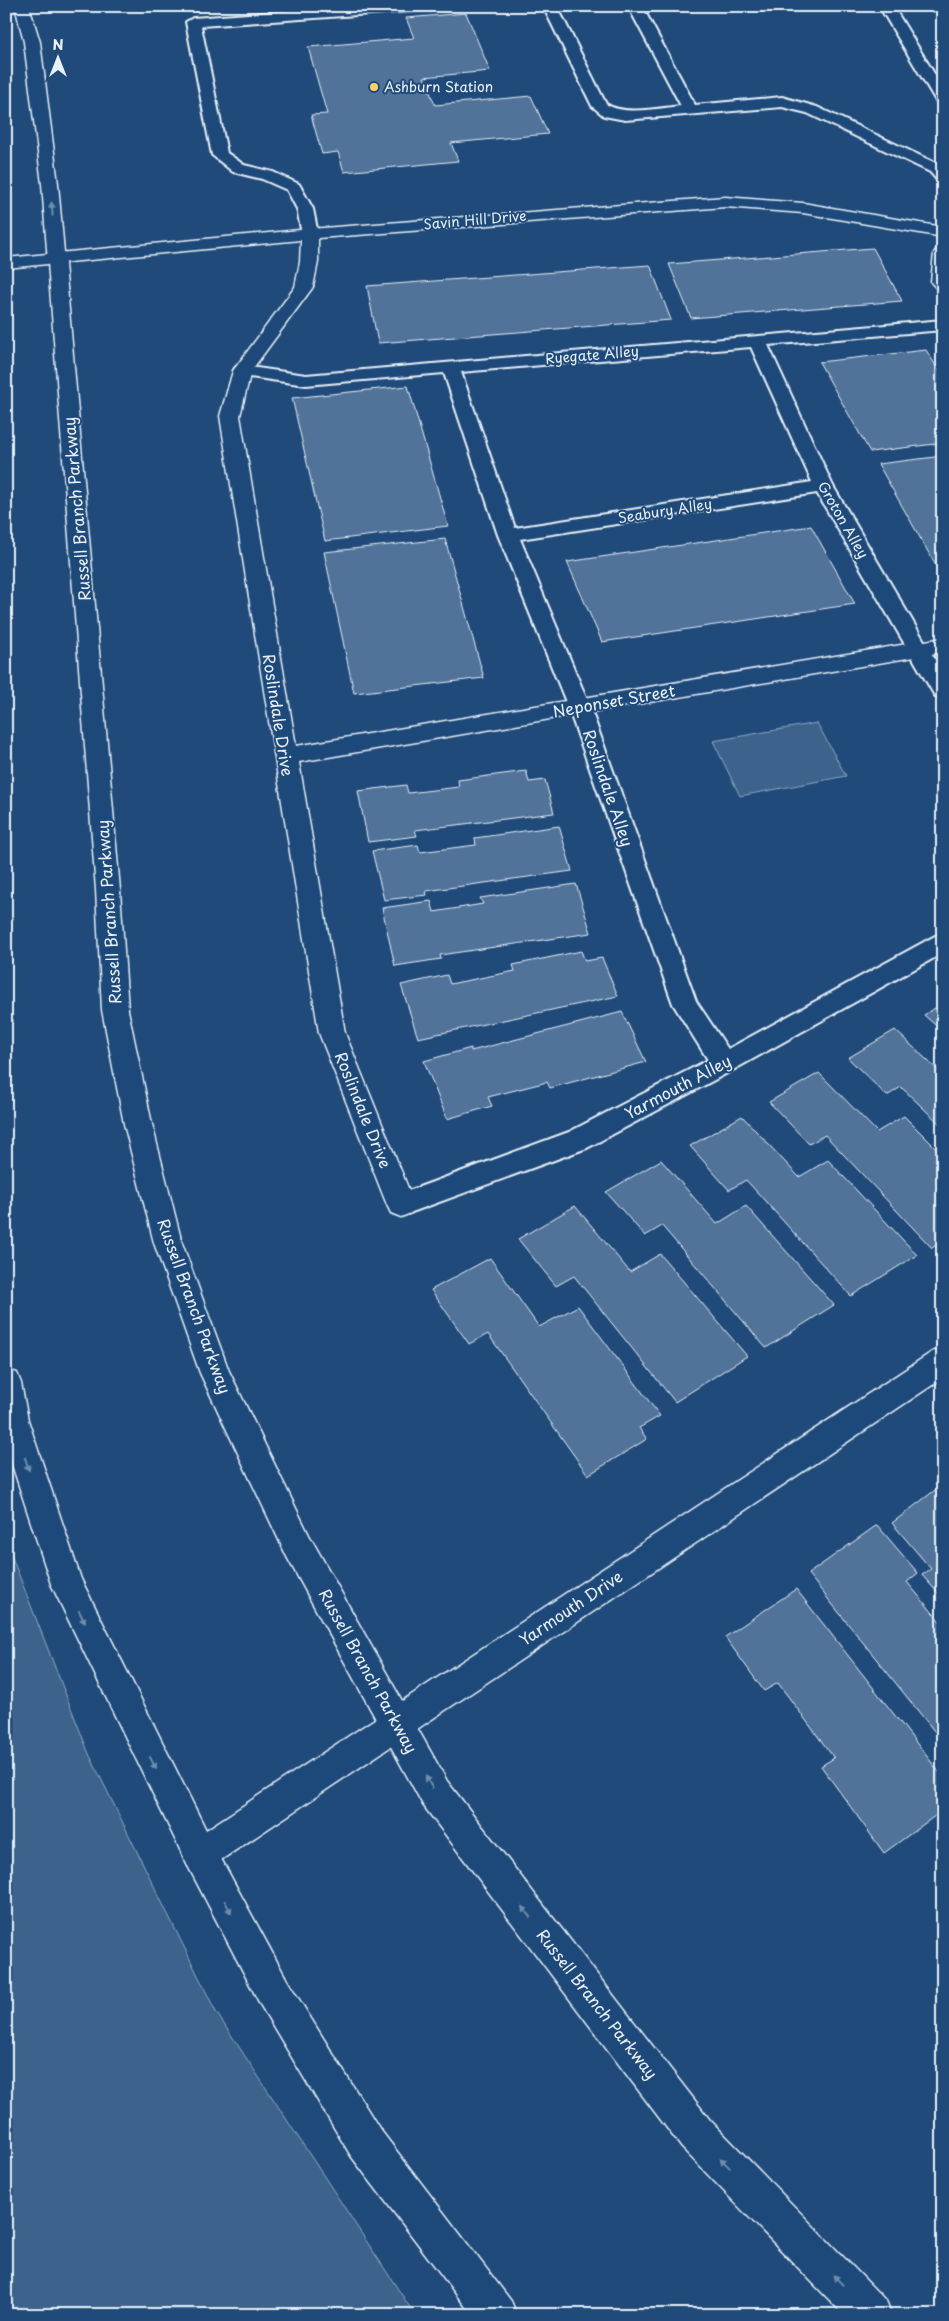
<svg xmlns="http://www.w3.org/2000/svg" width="949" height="2321" font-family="'Playpen Sans',sans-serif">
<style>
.green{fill:#3c628c;stroke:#92aac2}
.building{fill:#517399;stroke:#e8f1f8}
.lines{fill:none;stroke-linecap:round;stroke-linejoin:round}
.lane-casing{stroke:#e8f1f8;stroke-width:4}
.street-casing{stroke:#e8f1f8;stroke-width:3}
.secondary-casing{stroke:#e8f1f8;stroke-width:3}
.lane{fill:#1f4a7a;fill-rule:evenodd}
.street{fill:#1f4a7a;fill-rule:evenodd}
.secondary{fill:#1f4a7a;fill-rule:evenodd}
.oneway{fill:#6f8dac}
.poi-dot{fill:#ffd166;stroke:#1f4a7a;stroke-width:2}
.labels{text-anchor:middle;stroke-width:4;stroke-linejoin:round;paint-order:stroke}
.far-poi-label{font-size:14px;fill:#e8f1f8;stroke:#1f4a7a;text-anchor:start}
.far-street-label{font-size:14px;fill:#e8f1f8;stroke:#1f4a7a}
.street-label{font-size:16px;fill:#e8f1f8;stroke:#1f4a7a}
</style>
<rect width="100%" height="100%" fill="#1f4a7a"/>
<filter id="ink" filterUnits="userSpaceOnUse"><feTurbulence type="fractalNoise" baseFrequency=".02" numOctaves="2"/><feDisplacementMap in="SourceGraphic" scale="10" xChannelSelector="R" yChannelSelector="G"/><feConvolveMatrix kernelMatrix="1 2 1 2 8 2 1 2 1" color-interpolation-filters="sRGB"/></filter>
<g filter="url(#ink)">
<g class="green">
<path d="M 817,723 L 846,776 L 740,796 L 713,741 Z"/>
<path d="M 6,1542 L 89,1754 L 216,2012 L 415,2315 L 6,2315 Z"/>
</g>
<g class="building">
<path d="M 466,13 L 490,71 L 424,77 L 435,105 L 531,96 L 548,134 L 451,143 L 458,161 L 344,172 L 338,152 L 322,154 L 311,115 L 327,114 L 308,47 L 414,38 L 406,18 Z"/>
<path d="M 873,248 L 902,301 L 691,318 L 669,264 Z"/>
<path d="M 650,265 L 671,320 L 378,343 L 367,286 Z"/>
<path d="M 926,350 L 943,377 L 943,443 L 870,452 L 819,362 Z"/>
<path d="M 408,386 L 448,526 L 325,541 L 292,398 Z"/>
<path d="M 943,456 L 943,578 L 878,464 Z"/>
<path d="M 811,526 L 855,604 L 602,642 L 567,562 Z"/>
<path d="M 445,539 L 484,678 L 354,693 L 324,552 Z"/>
<path d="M 526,771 L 529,782 L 545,780 L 554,813 L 415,830 L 417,836 L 368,842 L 358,791 L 406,785 L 408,793 L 459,787 L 458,780 Z"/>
<path d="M 559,826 L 572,871 L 426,891 L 427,895 L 384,900 L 372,851 L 418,845 L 420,852 L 476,845 L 475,838 Z"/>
<path d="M 576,884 L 591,933 L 440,955 L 441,959 L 395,966 L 382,908 L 431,901 L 434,912 L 483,904 L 480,898 Z"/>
<path d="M 581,951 L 585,961 L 602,958 L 618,996 L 418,1038 L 401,985 L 447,975 L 450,984 L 515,971 L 513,965 Z"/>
<path d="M 943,1003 L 943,1032 L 924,1015 Z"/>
<path d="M 622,1012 L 646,1062 L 550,1088 L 547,1082 L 488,1097 L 492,1106 L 447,1119 L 424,1061 L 471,1048 L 471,1051 Z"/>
<path d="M 895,1030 L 943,1075 L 943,1127 L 901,1087 L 887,1096 L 848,1058 Z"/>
<path d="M 819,1073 L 877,1132 L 904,1116 L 943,1155 L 943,1241 L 932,1248 L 825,1135 L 809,1144 L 769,1102 Z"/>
<path d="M 742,1116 L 799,1177 L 828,1160 L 917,1255 L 851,1296 L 746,1180 L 729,1190 L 690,1146 Z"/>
<path d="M 661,1160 L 717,1224 L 746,1206 L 834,1305 L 766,1348 L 662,1226 L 645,1236 L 606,1192 Z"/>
<path d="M 575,1206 L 630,1272 L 660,1254 L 747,1356 L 675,1402 L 574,1276 L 556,1286 L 518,1239 Z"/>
<path d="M 490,1258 L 539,1327 L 578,1306 L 660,1416 L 639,1428 L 647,1439 L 588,1475 L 488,1334 L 469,1344 L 431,1290 Z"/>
<path d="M 943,1484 L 943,1599 L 922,1575 L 931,1569 L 892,1523 Z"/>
<path d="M 877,1525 L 918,1573 L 907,1582 L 943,1625 L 943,1742 L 808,1574 Z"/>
<path d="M 796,1589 L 943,1777 L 943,1810 L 884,1853 L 821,1766 L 834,1758 L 778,1683 L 764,1691 L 725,1637 Z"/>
</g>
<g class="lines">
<g class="lane-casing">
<g id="lane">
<path d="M 362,6 L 435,6 L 428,10 L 201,26 L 227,153 L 244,165 L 273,172 L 299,184 L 313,209 L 318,234 L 316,237 L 304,237 L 302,234 L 297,209 L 287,190 L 262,179 L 233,172 L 212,155 L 186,22 L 193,18 Z"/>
<path d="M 543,6 L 557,6 L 606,104 C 623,116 660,108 681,106 L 628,6 L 642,6 L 695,105 L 782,97 L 817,107 L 942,166 L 943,182 L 937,180 L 930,172 L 807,113 L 782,107 L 625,120 L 604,116 L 592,106 Z"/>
<path d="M 879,6 L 893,6 L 943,88 L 943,105 L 936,101 Z"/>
<path d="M 943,320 L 943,330 L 768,345 L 833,486 L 943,673 L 943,698 L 935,696 L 932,691 L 817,493 L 520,539 L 590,707 L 696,1001 L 728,1049 L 935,936 L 943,933 L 943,953 L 733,1070 L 587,1148 L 401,1216 L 392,1213 L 388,1205 L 392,1197 L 569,1132 L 708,1060 L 673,1004 L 568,707 L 498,535 L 444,373 L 306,385 L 242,376 L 236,375 L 233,371 L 236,367 L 242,366 L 306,375 ZM 751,347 L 812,482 L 515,528 L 461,372 Z"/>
</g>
</g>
<g class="street-casing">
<g id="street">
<path d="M 725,197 L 803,203 L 943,227 L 943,237 L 803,213 L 725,207 L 318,238 L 318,262 L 313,287 L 251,371 L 240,416 L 296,746 L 943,638 L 943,652 L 299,762 L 345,1033 L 415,1205 L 411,1213 L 401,1217 L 391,1213 L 387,1205 L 319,1033 L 220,416 L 233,371 L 295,287 L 300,262 L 301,240 L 6,268 L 6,258 L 310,229 Z"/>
<path d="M 943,248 L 943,290 L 937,289 L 931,282 L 934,253 L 937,249 Z"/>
<path d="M 943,1348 L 943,1378 L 212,1866 L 200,1872 L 188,1866 L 182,1854 L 188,1842 L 932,1352 Z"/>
</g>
</g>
<g class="secondary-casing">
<g id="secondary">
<path d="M 15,6 L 29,6 L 40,42 L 58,184 L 120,890 L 128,1010 L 152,1124 L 182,1243 L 229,1371 L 309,1535 L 447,1781 L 710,2120 L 886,2301 L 892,2315 L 844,2315 L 682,2148 L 423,1805 L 287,1557 L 200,1373 L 154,1243 L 124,1124 L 102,1010 L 96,890 L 42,184 L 24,42 Z"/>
<path d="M 6,1370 L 17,1373 L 21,1383 L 28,1420 L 81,1579 L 212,1842 L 287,1980 L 379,2128 L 511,2301 L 517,2315 L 472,2315 L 351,2156 L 261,2006 L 188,1866 L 51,1584 L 6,1446 Z"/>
</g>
</g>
<use href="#lane" class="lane"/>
<use href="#street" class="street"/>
<use href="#secondary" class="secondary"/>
</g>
<defs><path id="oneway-solid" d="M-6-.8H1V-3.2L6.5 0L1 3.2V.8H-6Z" transform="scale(1.25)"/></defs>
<g class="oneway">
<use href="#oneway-solid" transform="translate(52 209) rotate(-95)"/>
<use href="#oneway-solid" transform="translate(27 1464) rotate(72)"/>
<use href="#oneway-solid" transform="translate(82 1617) rotate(64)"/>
<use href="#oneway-solid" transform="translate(153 1763) rotate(63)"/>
<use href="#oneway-solid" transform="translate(429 1782) rotate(-119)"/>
<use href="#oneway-solid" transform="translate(228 1907) rotate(62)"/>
<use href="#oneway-solid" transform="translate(526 1912) rotate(-128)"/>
<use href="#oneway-solid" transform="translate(725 2163) rotate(-134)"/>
<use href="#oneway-solid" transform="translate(838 2280) rotate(-134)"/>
</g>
</g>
<circle class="poi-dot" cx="374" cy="87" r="5"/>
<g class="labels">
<g class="far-poi-label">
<text x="384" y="92">Ashburn Station</text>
</g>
<g class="far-street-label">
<text transform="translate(475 220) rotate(-5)" y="5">Savin Hill Drive</text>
<text transform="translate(592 355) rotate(-5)" y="5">Ryegate Alley</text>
<text transform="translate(665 511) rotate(-9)" y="5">Seabury Alley</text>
<text transform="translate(843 520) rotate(60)" y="5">Groton Alley</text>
</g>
<g class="street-label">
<text transform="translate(77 509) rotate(-95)" y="6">Russell Branch Parkway</text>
<text transform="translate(614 701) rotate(-10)" y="6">Neponset Street</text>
<text transform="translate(278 715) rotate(81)" y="6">Roslindale Drive</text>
<text transform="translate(608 788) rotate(71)" y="6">Roslindale Alley</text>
<text transform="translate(109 912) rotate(-94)" y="6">Russell Branch Parkway</text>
<text transform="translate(678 1087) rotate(-28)" y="6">Yarmouth Alley</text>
<text transform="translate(363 1110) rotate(68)" y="6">Roslindale Drive</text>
<text transform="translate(194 1306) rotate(70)" y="6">Russell Branch Parkway</text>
<text transform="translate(571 1608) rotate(-34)" y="6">Yarmouth Drive</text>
<text transform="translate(368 1671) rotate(61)" y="6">Russell Branch Parkway</text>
<text transform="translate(597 2004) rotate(52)" y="6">Russell Branch Parkway</text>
</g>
</g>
<rect width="949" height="2321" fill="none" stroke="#1f4a7a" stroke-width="25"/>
<rect x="12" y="12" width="924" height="2296" fill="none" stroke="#e8f1f8" stroke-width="2" filter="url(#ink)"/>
<g transform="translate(58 58)" stroke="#1f4a7a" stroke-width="4" paint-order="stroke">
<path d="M0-4L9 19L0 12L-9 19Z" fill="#e8f1f8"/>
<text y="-8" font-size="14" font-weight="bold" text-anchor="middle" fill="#e8f1f8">N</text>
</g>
</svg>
